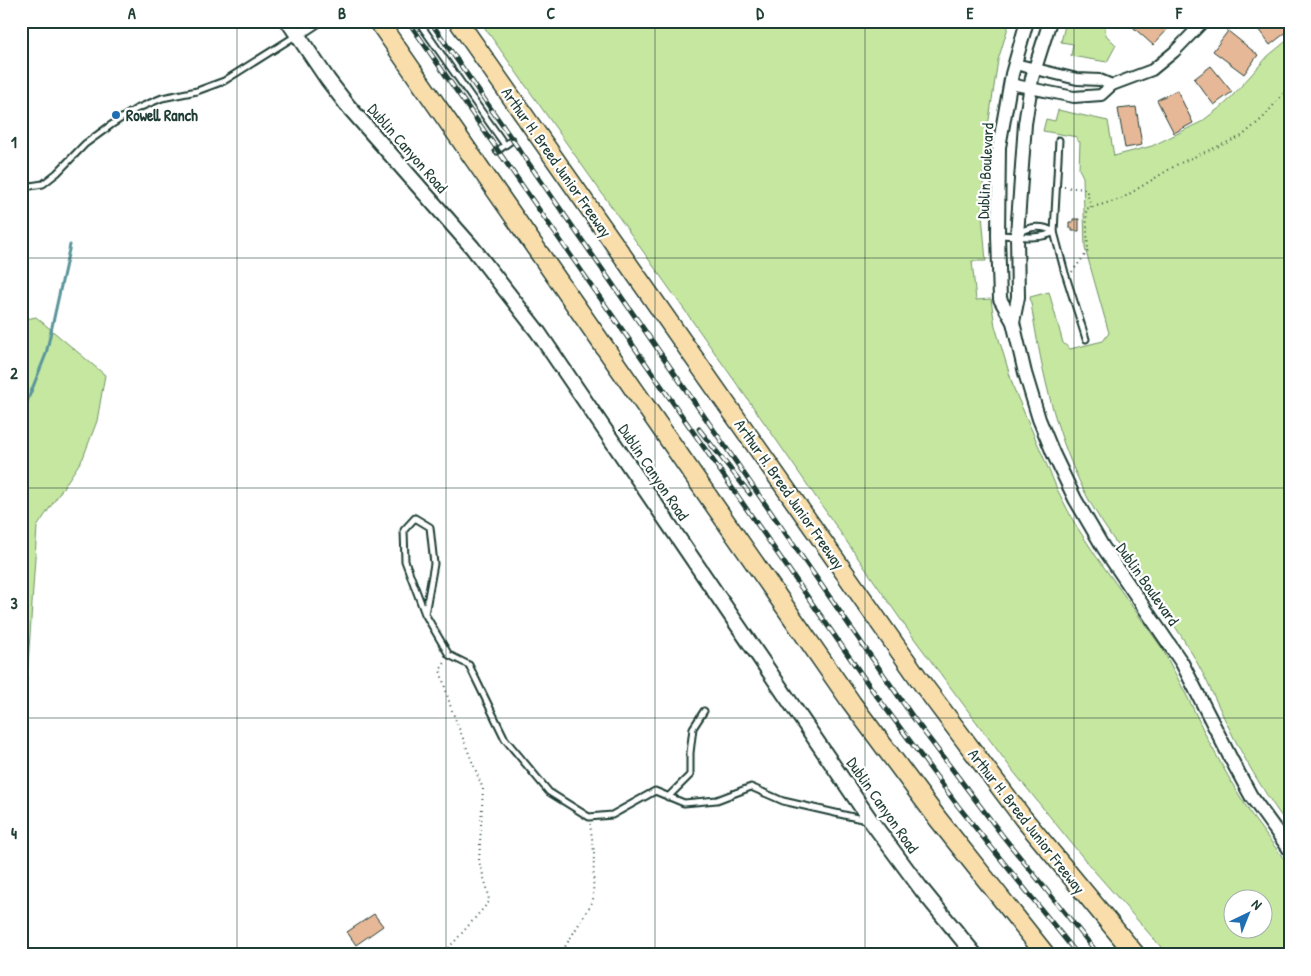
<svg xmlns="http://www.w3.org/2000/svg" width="1311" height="976" font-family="'Patrick Hand',sans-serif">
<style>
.green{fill:#c5e7a0;stroke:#72926a;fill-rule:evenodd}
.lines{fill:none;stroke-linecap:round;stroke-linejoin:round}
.stream{stroke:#5a959b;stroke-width:3}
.building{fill:#e7b897;stroke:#1f3d34}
.service-casing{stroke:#1f3d34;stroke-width:9}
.minor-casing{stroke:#1f3d34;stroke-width:14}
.tertiary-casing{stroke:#1f3d34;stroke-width:16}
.secondary-casing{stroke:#1f3d34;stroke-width:18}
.motorway-casing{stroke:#1f3d34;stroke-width:21}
.path{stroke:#1f3d34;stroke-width:2;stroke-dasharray:1 4;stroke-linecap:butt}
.service{stroke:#fff;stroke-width:5}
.minor{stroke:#fff;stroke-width:10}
.tertiary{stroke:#fff;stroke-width:12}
.secondary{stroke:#fff;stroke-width:14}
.motorway{stroke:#f9deab;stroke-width:18}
.rail-casing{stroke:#1f3d34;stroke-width:5}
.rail{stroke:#fff;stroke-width:3;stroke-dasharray:9;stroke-linecap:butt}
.grid{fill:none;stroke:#1f3d34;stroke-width:1;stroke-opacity:0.55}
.poi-dot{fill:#1f6fb2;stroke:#fff;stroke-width:2}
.labels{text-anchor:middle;stroke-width:4.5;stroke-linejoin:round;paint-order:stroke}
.poi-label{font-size:16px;font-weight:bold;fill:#1f3d34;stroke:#fff;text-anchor:start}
.street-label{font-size:16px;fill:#1f3d34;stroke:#fff}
.neatline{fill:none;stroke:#1f3d34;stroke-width:2}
.grid-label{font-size:16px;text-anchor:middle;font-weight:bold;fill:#1f3d34}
</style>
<rect width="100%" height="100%" fill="#fff"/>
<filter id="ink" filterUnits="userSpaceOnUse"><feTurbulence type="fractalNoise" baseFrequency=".02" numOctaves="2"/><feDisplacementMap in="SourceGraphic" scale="10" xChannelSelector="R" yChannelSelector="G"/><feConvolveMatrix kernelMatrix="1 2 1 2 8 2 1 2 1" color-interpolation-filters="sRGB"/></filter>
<g filter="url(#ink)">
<g class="green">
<path d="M 480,21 L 1010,21 L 998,60 L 989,120 L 984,165 L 982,214 L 986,261 L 972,261 L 976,300 L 991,299 L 995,326 L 1014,389 L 1058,491 L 1075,524 L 1096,556 L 1162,648 L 1191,704 L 1209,742 L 1233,785 L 1254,819 L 1290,867 L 1290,955 L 1168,955 L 1089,865 L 1013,771 L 910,633 L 768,428 ZM 1234,898 L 1264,898 L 1264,928 L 1234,928 Z"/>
<path d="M 1066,21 L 1104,21 L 1106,35 L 1116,45 L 1107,62 L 1071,56 L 1073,44 L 1061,42 Z"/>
<path d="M 1290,38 L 1290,828 C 1269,800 1250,769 1234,738 C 1220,711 1209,683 1194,657 C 1166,608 1130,566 1100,519 C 1058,452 1042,375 1030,297 L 1049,292 L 1063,343 L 1070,349 L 1103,341 L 1109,333 L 1085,248 L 1083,177 L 1079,169 L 1080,142 L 1077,141 L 1077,137 L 1043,131 L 1046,119 L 1055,121 L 1058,110 L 1108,121 L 1114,156 L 1152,146 L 1201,122 L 1226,103 L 1268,56 Z"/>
<path d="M 36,317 L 105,375 L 97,421 L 83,458 L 37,527 L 27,681 L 21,674 L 21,320 Z"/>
</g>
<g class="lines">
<path class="stream" d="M 21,417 L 46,354 L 70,245"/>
</g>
<g class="building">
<path d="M 1126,21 L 1160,21 L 1168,29 L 1153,45 Z"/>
<path d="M 1252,21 L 1282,21 L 1289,30 L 1270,45 Z"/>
<path d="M 1228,31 L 1258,55 L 1244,74 L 1213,51 Z"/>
<path d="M 1211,66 L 1232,92 L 1214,105 L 1194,79 Z"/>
<path d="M 1177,90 L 1193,123 L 1174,133 L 1157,100 Z"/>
<path d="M 1136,107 L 1142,145 L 1125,148 L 1118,109 Z"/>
<path d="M 1073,219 L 1079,219 L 1079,231 L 1072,231 L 1072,228 L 1069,228 L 1069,222 L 1073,222 Z"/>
<path d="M 374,914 L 383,926 L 356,945 L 347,932 Z"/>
</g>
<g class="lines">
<g class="service-casing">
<g id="service">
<path d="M 418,21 L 505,145"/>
<path d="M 1059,140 L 1054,232 L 1065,273 L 1086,339"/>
<path d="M 497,151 L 512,140"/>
<path d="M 21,185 L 24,187 L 43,184 L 57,173 L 85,144 L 111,125 L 136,109 L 162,98 L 197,91 L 224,81 L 297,35"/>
<path d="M 998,235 C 1016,235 1038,241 1054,232 C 1043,225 1030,226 1019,233"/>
<path d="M 425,614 L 405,561 L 404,530 L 415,518 L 430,527 L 434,564 L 425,614 L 449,655 L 469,665 L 505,739 L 549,792 L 589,817 L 612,815 L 655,791 L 684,803 L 717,800 L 751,787 L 783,801 L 866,820"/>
<path d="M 668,797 L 690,775 L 690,753 L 693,728 L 704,711"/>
</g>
</g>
<g class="minor-casing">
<g id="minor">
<path d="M 297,35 L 318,21"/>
<path d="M 1015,64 L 1077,79 L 1100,80 L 1112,85"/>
<path d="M 1010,84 L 1074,97 L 1101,95 L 1112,85 L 1152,70 L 1174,52 L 1204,21"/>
</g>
</g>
<g class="tertiary-casing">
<g id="tertiary">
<path d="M 1027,21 L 1012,74 L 999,147 L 998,235 L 1000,299 L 1013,322 L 1025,373 L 1039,419 L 1053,453 L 1075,499 L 1103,547 L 1182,663 L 1231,759 L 1251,796 L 1290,850"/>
<path d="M 1013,322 L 1018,297 L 1017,235 L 1025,124 L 1032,78 L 1050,21"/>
</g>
</g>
<g class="secondary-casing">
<path id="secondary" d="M 288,21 L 328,80 L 348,106 L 472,247 L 538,332 L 871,821 L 922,890 L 975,955"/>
</g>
<g class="motorway-casing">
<g id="motorway">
<path d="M 378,21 L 851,702 L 938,819 L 1046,955"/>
<path d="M 458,21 L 924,686 L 1023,818 L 1136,955"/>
</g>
</g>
<g class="path">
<path d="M 1064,187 L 1086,189 L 1091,207"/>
<path d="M 1072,272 L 1088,251 L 1086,209 L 1121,199 L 1178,164 L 1242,136 L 1263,118 L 1290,85"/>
<path d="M 441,955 L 455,941 L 489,902 L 488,891 L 479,862 L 483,789 L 451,708 L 440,670 L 446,661"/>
<path d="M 560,955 L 593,901 L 594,852 L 590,824"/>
</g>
<use href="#service" class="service"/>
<use href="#minor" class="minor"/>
<use href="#tertiary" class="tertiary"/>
<use href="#secondary" class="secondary"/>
<use href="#motorway" class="motorway"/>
<g class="rail-casing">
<g id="rail">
<path d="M 408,21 L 873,691 L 958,806 L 1078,955"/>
<path d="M 430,21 L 915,720 L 1002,835 L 1099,955"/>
<path d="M 699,429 L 750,494"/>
</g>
</g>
<use href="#rail" class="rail"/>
</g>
</g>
<path class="grid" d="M 237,21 L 237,955M 446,21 L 446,955M 655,21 L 655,955M 865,21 L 865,955M 1074,21 L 1074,955M 21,258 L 1290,258M 21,488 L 1290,488M 21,718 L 1290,718"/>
<circle class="poi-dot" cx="116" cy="115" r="5"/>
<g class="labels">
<g class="poi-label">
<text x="126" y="121">Rowell Ranch</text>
</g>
<g class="street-label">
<text transform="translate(408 148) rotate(49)" y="6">Dublin Canyon Road</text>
<text transform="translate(557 162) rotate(55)" y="6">Arthur H. Breed Junior Freeway</text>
<text transform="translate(985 171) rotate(-87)" y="6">Dublin Boulevard</text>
<text transform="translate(654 472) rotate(56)" y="6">Dublin Canyon Road</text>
<text transform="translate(790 494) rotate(55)" y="6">Arthur H. Breed Junior Freeway</text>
<text transform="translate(1148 584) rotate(55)" y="6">Dublin Boulevard</text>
<text transform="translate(883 805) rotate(55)" y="6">Dublin Canyon Road</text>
<text transform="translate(1027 821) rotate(52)" y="6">Arthur H. Breed Junior Freeway</text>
</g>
</g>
<rect width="1311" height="976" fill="none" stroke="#fff" stroke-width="55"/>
<g transform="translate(1248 914) rotate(43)"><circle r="24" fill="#ffffff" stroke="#a5b1ae"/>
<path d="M0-4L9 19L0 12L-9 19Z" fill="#1f6fb2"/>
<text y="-8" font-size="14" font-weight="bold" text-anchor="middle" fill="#1f3d34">N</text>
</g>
<rect x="28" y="28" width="1256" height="920" class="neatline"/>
<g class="grid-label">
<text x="132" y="19">A</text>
<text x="342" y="19">B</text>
<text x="551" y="19">C</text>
<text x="760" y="19">D</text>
<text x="970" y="19">E</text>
<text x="1179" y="19">F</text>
<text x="14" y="148">1</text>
<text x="14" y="379">2</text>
<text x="14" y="609">3</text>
<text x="14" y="839">4</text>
</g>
</svg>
